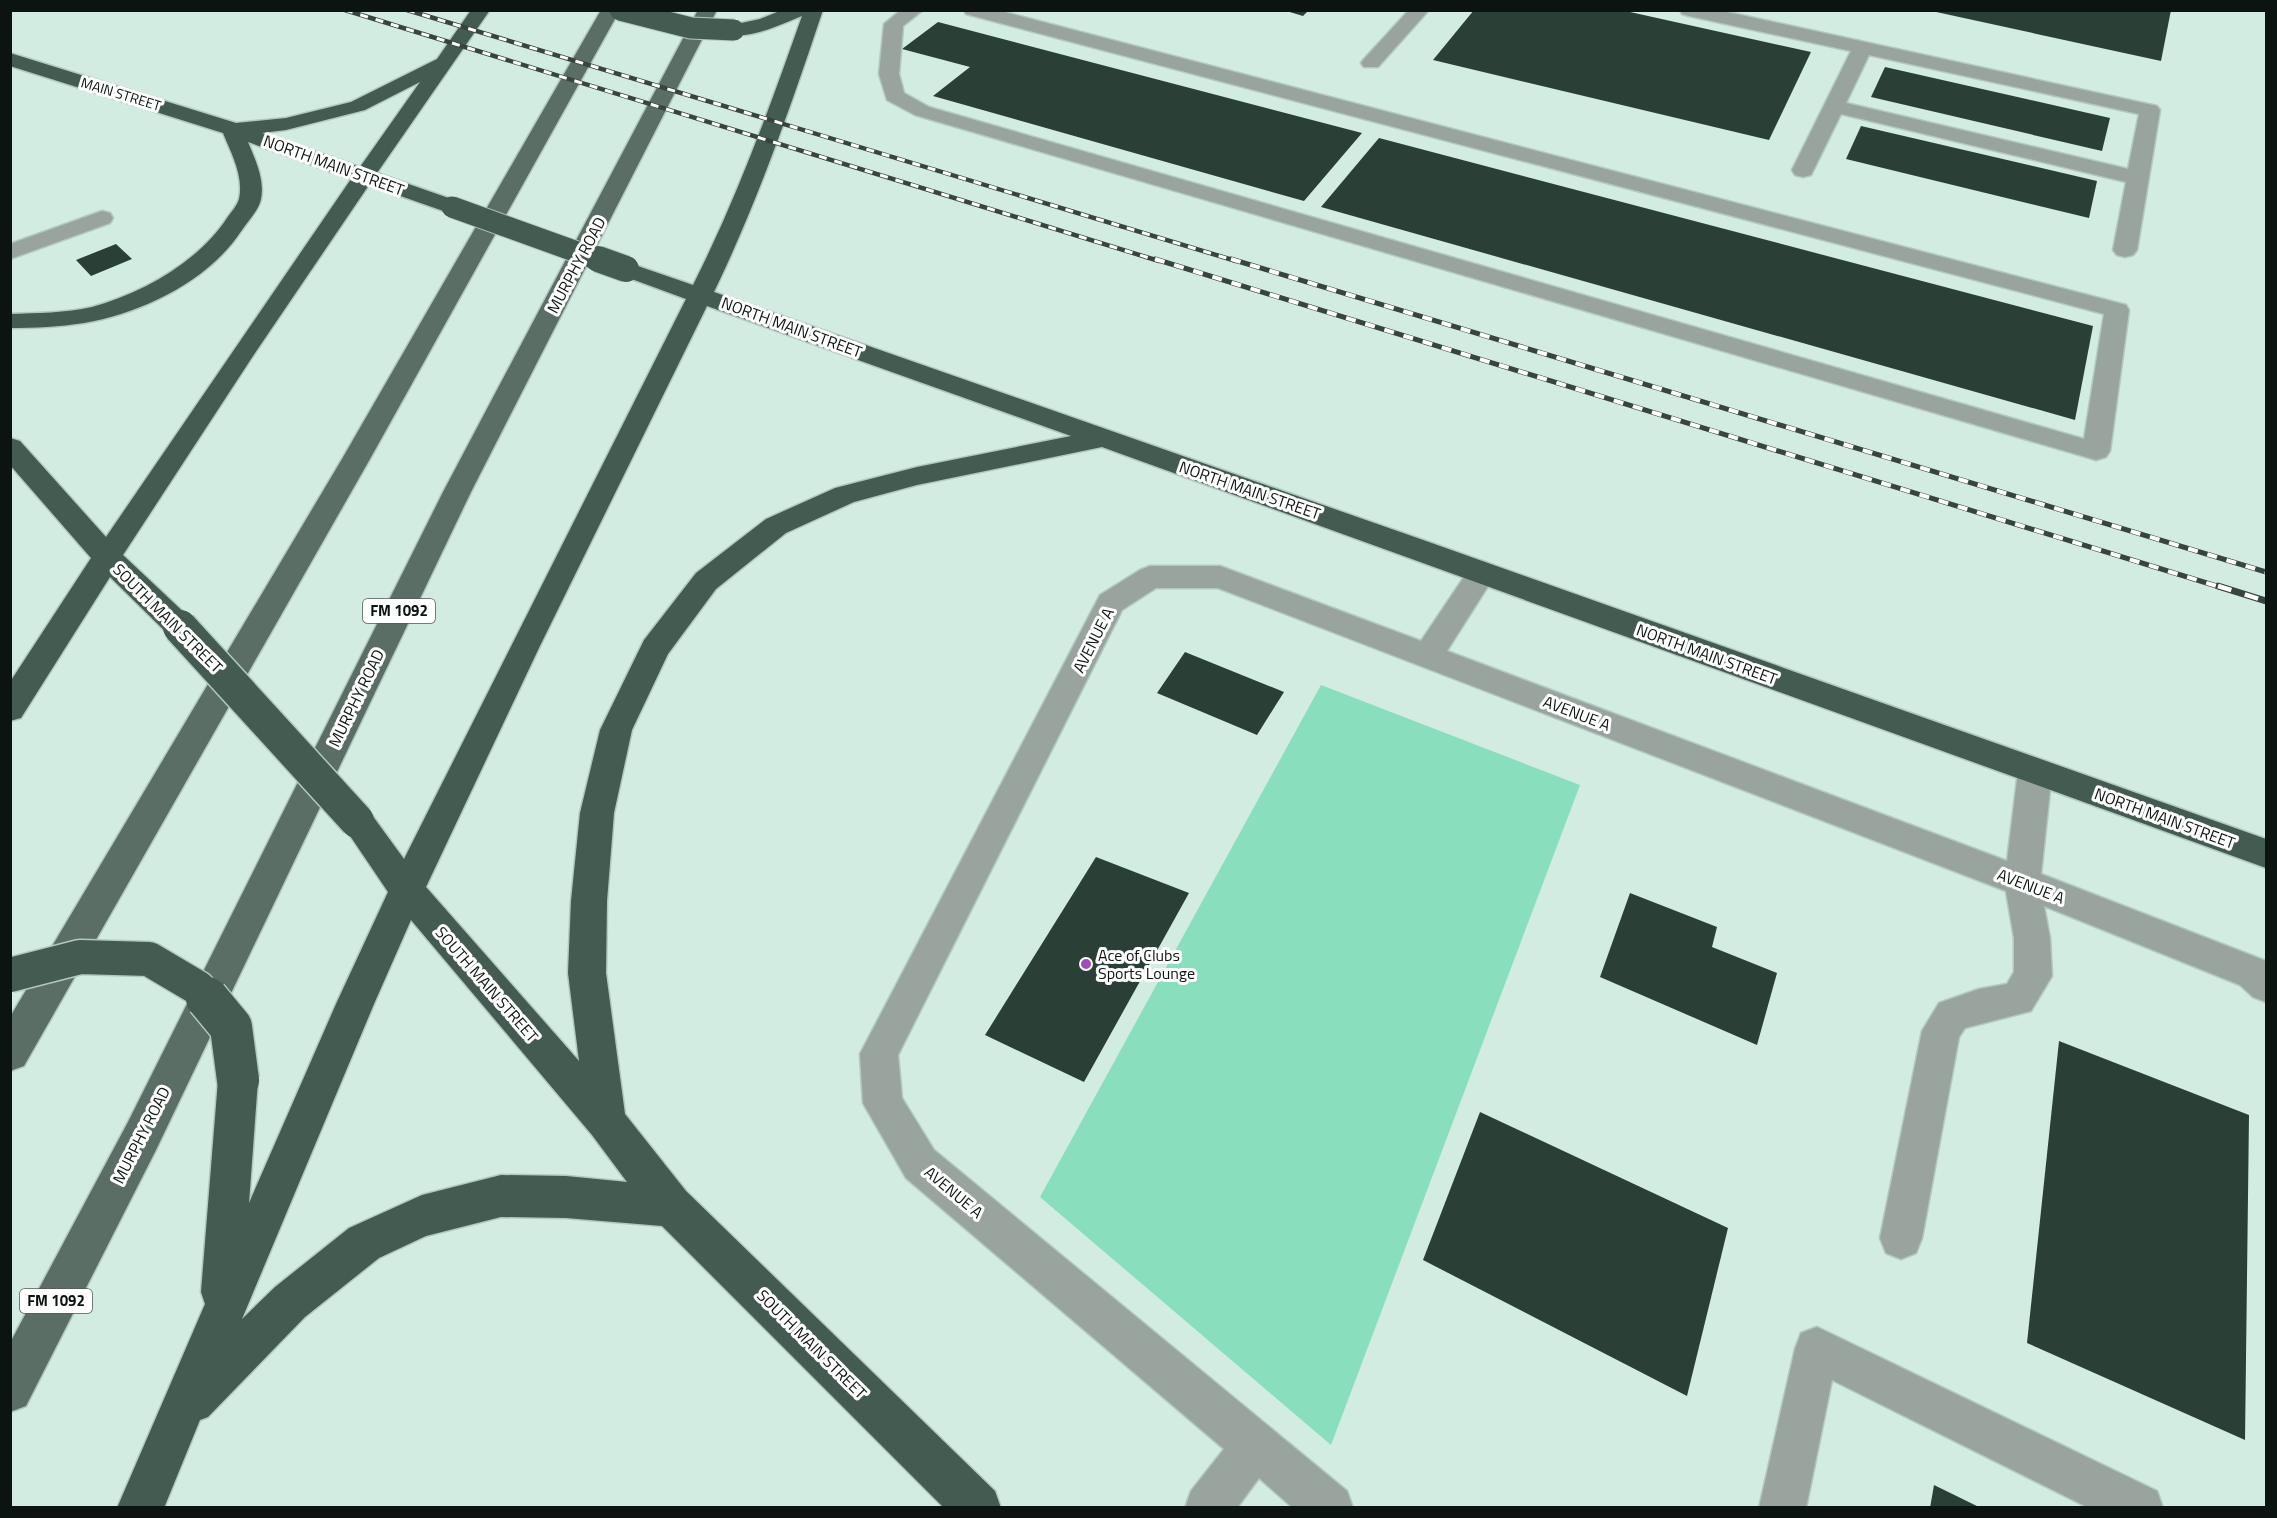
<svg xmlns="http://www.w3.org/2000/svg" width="2277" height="1518" font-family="'Titillium Web',sans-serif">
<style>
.green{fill:#89debd}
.building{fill:#2a4037}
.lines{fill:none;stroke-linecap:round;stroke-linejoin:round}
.minor-casing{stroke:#b2c9c0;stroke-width:3}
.major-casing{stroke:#b2c9c0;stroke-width:3}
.highway-casing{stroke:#b2c9c0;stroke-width:3}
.minor{fill:#99a49f;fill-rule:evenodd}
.major{fill:#5b6e66;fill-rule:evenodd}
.highway{fill:#445b51;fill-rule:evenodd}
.rail-far2-casing{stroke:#38443f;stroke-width:4.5}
.rail-far1-casing{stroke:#38443f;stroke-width:5}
.rail-casing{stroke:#38443f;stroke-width:7}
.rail-far2{stroke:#fff;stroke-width:3;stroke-dasharray:8;stroke-linecap:butt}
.rail-far1{stroke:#fff;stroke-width:4;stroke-dasharray:10;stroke-linecap:butt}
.rail{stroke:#fff;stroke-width:4.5;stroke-dasharray:14;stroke-linecap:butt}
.highway-bridge-far3-casing{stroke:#b2c9c0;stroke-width:23;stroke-linecap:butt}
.highway-bridge-far2-casing{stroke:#b2c9c0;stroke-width:28;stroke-linecap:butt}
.highway-bridge-far1-casing{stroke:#b2c9c0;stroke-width:37;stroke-linecap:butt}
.highway-bridge-casing{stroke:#b2c9c0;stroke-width:45;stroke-linecap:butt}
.highway-bridge-far3{stroke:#445b51;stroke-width:21}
.highway-bridge-far2{stroke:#445b51;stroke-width:26}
.highway-bridge-far1{stroke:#445b51;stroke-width:34}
.highway-bridge{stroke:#445b51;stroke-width:42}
.poi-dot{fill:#a14cba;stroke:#fff;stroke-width:2}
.labels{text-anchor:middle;stroke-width:6;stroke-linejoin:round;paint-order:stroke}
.far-street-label{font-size:14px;fill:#0b1410;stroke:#fff}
.shield{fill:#fff;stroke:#545a58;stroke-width:1.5}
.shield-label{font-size:15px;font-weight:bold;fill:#0b1410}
.street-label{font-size:16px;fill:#0b1410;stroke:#fff}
.poi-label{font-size:16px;fill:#0b1410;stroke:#fff;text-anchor:start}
</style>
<rect width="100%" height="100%" fill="#d2ece1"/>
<path class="green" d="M 1321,685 L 1580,785 L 1331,1445 L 1040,1197 Z"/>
<g class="building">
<path d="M 1283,10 L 1309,10 L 1303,16 Z"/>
<path d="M 1474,10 L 1621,10 L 1811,52 L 1769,140 L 1433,60 Z"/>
<path d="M 1927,10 L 2171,10 L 2161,61 Z"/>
<path d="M 938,22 L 1362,133 L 1304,201 L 933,96 L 970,67 L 902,49 Z"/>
<path d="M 1885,67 L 2110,118 L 2102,151 L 1871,97 Z"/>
<path d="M 1861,126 L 2097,181 L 2089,218 L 1846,159 Z"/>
<path d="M 1379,138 L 2093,326 L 2075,420 L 1321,207 Z"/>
<path d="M 116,244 L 132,259 L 91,276 L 76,260 Z"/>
<path d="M 1185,652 L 1284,692 L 1257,735 L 1157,693 Z"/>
<path d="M 1096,857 L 1189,893 L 1084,1082 L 985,1035 Z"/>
<path d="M 1630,893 L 1717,927 L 1712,947 L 1777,973 L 1757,1045 L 1600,977 Z"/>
<path d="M 2059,1041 L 2249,1115 L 2245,1440 L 2027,1343 Z"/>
<path d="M 1480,1112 L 1728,1228 L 1687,1396 L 1423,1260 Z"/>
<path d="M 1934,1485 L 1981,1508 L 1930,1508 Z"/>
</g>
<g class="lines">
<g class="minor-casing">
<g id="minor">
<path d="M 901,10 L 923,10 L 903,26 L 899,74 L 904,93 L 929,107 L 2084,439 L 2104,314 L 966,14 L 964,10 L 997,10 L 2126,305 L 2129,310 L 2110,451 L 2106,457 L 2096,460 L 2086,457 L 915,115 L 887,100 L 879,74 L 884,24 Z"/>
<path d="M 1409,10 L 1429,10 L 1378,67 L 1364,67 L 1361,63 L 1364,59 Z"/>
<path d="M 1680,10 L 1718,10 L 2157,106 L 2160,110 L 2137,250 L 2133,255 L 2125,257 L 2117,255 L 2113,250 L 2126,182 L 1841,114 L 1811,175 L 1803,177 L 1795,175 L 1792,170 L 1851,51 L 1689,16 L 1682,14 ZM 1869,55 L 2139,114 L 2128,169 L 1846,103 Z"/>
<path d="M 102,211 L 110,213 L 113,218 L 110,223 L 10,259 L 10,244 Z"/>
<path d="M 1482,561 L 1492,565 L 1497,572 L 1447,651 L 2007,861 L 2018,772 L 2023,763 L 2035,759 L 2047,763 L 2052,772 L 2041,874 L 2266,961 L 2266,1002 L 2253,997 L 2240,985 L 2044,906 L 2050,938 L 2052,976 L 2031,1011 L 1965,1028 L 1959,1037 L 1922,1238 L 1916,1253 L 1901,1259 L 1886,1253 L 1880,1238 L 1922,1031 L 1939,1003 L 1979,989 L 2007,984 L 2014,972 L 2014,938 L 2006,891 L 1218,588 L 1156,588 L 1122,610 L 898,1055 L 902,1098 L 934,1150 L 1347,1491 L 1353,1508 L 1293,1508 L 1259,1478 L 1237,1508 L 1185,1508 L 1191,1491 L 1224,1449 L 906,1178 L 863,1103 L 860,1054 L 1100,595 L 1140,570 L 1150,566 L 1220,566 L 1421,641 L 1472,565 Z"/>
<path d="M 1817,1327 L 2157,1491 L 2163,1508 L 2089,1508 L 1832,1380 L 1806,1508 L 1759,1508 L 1795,1349 L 1801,1333 Z"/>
</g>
</g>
<g class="major-casing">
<g id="major">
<path d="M 601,10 L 620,10 L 370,459 L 24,1066 L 10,1071 L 10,1017 L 342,459 Z"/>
<path d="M 698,10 L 717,10 L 471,492 L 156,1150 L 26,1406 L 10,1412 L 10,1343 L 128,1122 L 443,492 Z"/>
</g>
</g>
<g class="highway-casing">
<g id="highway">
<path d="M 471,10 L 490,10 L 377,173 L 460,202 L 463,207 L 460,212 L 452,214 L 369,185 L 253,356 L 123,555 L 191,619 L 195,627 L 191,635 L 180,638 L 169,635 L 110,577 L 21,718 L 10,721 L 10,682 L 91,558 L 10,465 L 10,438 L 20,441 L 106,537 L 351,179 L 248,142 C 255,159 265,180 261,199 C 259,210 248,221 242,230 C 209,281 142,313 84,323 C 59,327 35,328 10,328 L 10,314 C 37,313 66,313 92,307 C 143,293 198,262 227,218 C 231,212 237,206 239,199 C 244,176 231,153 223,133 L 10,66 L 10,53 L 236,123 L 286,118 L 351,102 L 437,59 ZM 420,82 L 360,167 L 262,133 L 286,130 L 365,110 Z"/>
<path d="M 782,10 L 823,10 C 791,106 758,201 714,292 L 1426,541 L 2266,839 L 2266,868 L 1102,447 L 917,485 L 854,502 L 786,533 L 716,589 L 668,654 L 632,730 L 614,813 L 607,901 L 606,973 L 625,1114 L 686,1191 L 995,1491 L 1001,1508 L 944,1508 L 662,1226 L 566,1218 L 501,1217 L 426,1236 L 379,1258 L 305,1317 L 208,1417 L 200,1420 L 164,1508 L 117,1508 L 205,1304 L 201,1292 L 218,1080 L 224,1067 L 238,1062 L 252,1067 L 258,1080 L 249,1203 L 336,1004 L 388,892 L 340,821 L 345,811 L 357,807 L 369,811 L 404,859 L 686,299 L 618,274 L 614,269 L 618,264 L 626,262 L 693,285 C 737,198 770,107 802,16 C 781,24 751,40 727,34 L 724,30 L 727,26 L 760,19 ZM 707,306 L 1071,436 L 917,467 L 835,488 L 766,519 L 696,573 L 644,640 L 600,730 L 580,813 L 571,901 L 568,973 L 579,1061 L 426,887 L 538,650 ZM 411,920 L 592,1135 L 627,1182 L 566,1176 L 501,1175 L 422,1195 L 349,1228 L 275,1287 L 242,1319 L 374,1004 Z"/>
</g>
</g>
<use href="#minor" class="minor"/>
<use href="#major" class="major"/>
<use href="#highway" class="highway"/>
<g class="rail-far2-casing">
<g id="rail-far2">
<path d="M 345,10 L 1159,261"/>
<path d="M 407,10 L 1236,261"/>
</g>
</g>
<g class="rail-far1-casing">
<g id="rail-far1">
<path d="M 1155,259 L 2223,588"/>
<path d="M 1231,259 L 2266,572"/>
</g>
</g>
<g class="rail-casing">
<path id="rail" d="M 2218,586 L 2266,601"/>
</g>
<use href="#rail-far2" class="rail-far2"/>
<use href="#rail-far1" class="rail-far1"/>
<use href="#rail" class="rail"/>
<g class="highway-bridge-far3-casing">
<g id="highway-bridge-far3">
<path d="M 620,10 L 691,28 L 734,30"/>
<path d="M 452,207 L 602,261"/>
</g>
</g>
<g class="highway-bridge-far2-casing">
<path id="highway-bridge-far2" d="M 598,259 L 626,269"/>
</g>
<g class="highway-bridge-far1-casing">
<g id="highway-bridge-far1">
<path d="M 180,627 L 357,821"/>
<path d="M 10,975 L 80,957 L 149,959 L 198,988 L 208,1000"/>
</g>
</g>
<g class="highway-bridge-casing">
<path id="highway-bridge" d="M 207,998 L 231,1027 L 238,1080"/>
</g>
<use href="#highway-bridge-far3" class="highway-bridge-far3"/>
<use href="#highway-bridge-far2" class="highway-bridge-far2"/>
<use href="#highway-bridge-far1" class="highway-bridge-far1"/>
<use href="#highway-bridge" class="highway-bridge"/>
</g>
<circle class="poi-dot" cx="1086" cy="964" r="6"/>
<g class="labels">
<g class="far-street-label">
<text transform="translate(121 94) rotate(17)" y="5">MAIN STREET</text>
</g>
<g class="shield">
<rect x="363" y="599" width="72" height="24" rx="4.5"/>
<rect x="20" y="1289" width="72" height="24" rx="4.5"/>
</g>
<g class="shield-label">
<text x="399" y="616">FM 1092</text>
<text x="56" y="1306">FM 1092</text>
</g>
<g class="street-label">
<text transform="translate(334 165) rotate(20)" y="6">NORTH MAIN STREET</text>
<text transform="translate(576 265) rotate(-62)" y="6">MURPHY ROAD</text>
<text transform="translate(792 327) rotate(20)" y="6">NORTH MAIN STREET</text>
<text transform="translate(1250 490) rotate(19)" y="6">NORTH MAIN STREET</text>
<text transform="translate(168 618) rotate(45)" y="6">SOUTH MAIN STREET</text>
<text transform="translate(1093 640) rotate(-63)" y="6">AVENUE A</text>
<text transform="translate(1707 654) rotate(20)" y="6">NORTH MAIN STREET</text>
<text transform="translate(356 698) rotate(-64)" y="6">MURPHY ROAD</text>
<text transform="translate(1577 713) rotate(21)" y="6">AVENUE A</text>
<text transform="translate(2165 818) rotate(20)" y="6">NORTH MAIN STREET</text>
<text transform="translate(2031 886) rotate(21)" y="6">AVENUE A</text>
<text transform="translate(487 984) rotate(49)" y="6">SOUTH MAIN STREET</text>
<text transform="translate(141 1135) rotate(-63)" y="6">MURPHY ROAD</text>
<text transform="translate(954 1192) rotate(40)" y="6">AVENUE A</text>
<text transform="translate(812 1344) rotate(45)" y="6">SOUTH MAIN STREET</text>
</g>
<g class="poi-label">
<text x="1098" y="961">Ace of Clubs<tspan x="1098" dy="18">Sports Lounge</tspan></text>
</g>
</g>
<rect width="2277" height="1518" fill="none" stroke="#0b1410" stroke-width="24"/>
</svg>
